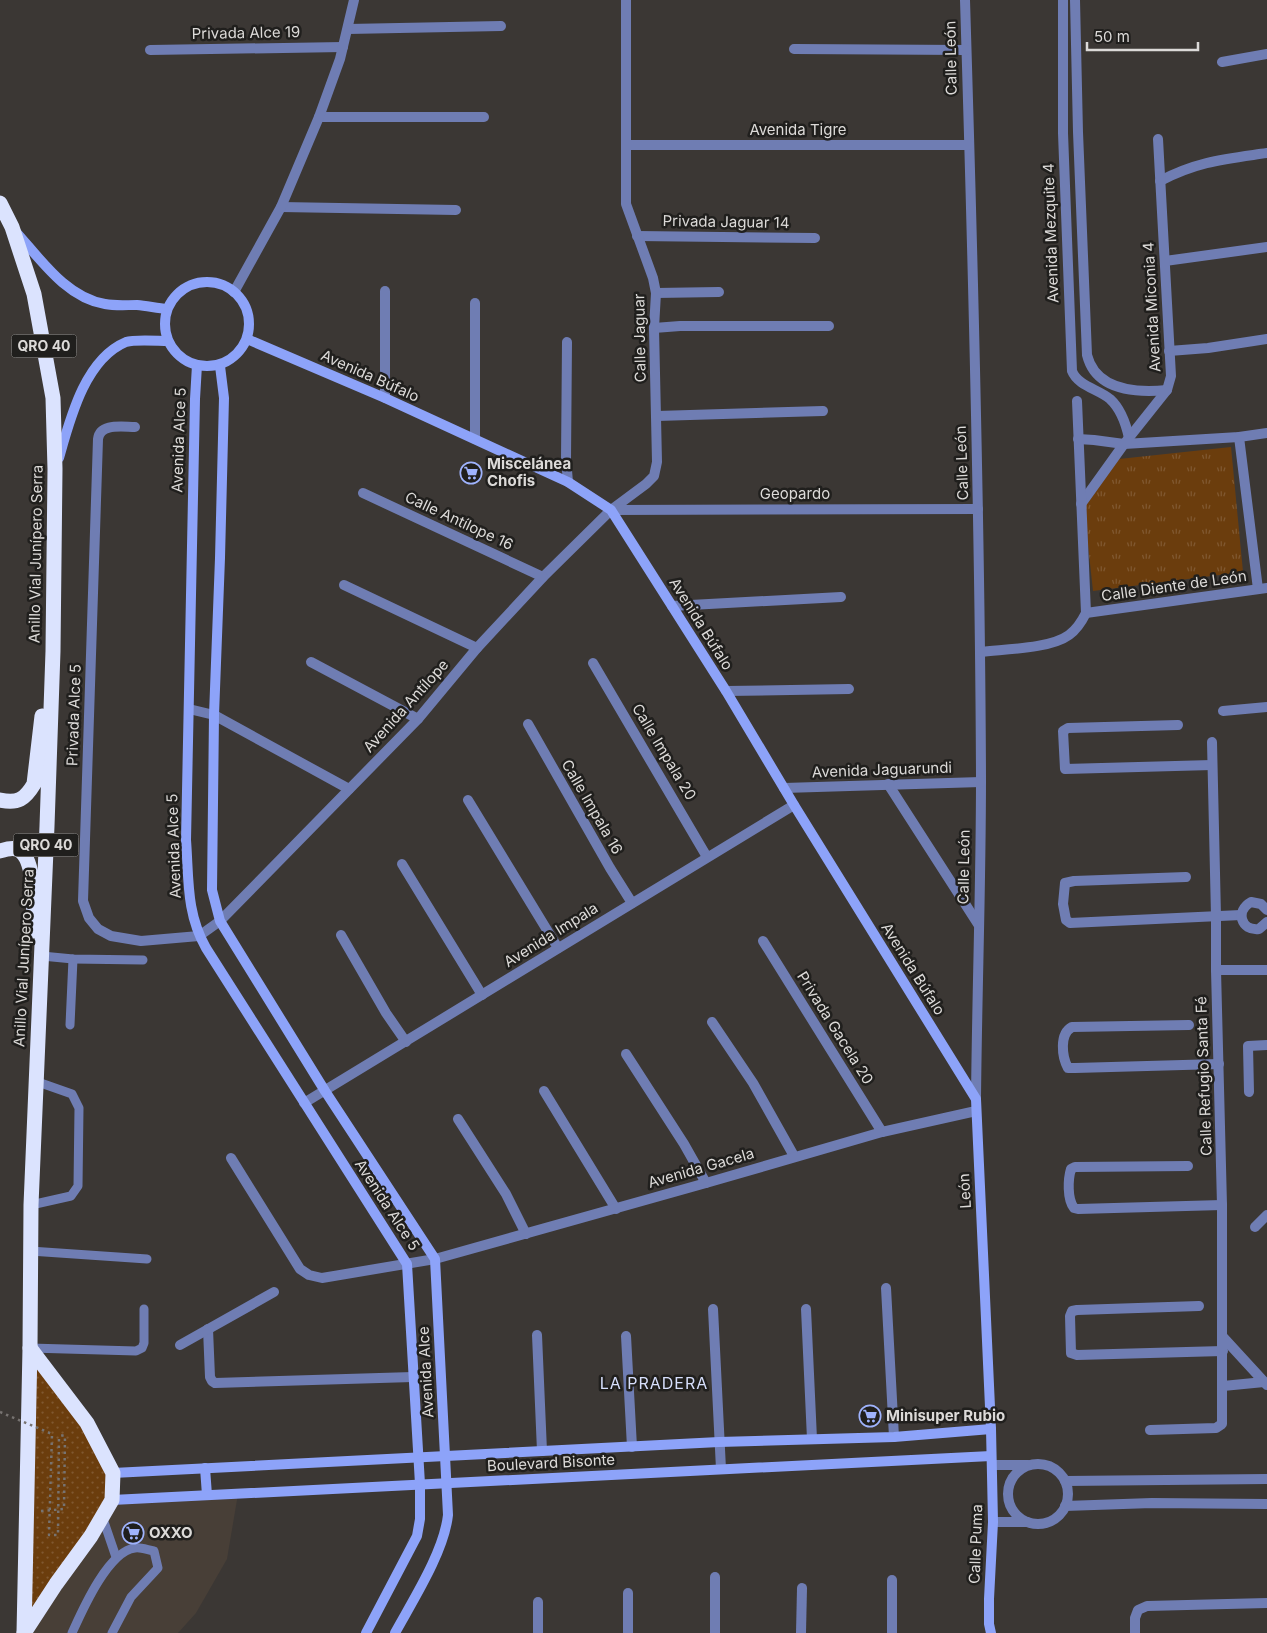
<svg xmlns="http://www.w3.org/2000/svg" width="1267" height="1633" font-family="Inter,sans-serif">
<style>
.built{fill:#483f37}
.grass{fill:url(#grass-tufts)}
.garden{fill:url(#garden-dots)}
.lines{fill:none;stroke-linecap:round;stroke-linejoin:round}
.path{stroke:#777371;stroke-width:2.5;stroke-dasharray:2.5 4;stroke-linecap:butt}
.lane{stroke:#6f7db3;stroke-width:9}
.street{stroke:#6f7db3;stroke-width:10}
.secondary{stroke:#8da3f9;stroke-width:10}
.highway{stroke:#dbe3fe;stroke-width:15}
.path-bridge{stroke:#777371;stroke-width:2.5;stroke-dasharray:2.5 4;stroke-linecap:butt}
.labels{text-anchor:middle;stroke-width:5;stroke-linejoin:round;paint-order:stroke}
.shield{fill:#201f1d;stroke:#a4a2a0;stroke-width:1}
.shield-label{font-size:14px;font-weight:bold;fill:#dcdad8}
.street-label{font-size:15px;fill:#dcdad8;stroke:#201f1d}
.poi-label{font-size:15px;font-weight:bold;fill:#dcdad8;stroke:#201f1d;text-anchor:start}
.neighbourhood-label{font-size:16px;letter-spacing:1px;fill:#d7dffc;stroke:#201f1d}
</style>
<defs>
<pattern id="grass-tufts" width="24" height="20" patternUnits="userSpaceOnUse" patternTransform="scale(1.25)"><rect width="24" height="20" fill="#6b3d0d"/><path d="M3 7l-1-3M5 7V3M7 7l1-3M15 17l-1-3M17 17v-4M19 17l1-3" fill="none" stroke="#805830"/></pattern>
<pattern id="garden-dots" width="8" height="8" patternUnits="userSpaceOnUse" patternTransform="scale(1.25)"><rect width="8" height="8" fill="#6b3d0d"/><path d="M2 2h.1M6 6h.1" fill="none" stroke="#805830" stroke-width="1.8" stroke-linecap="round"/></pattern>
</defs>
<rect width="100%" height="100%" fill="#3b3734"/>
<path class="built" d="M 238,1494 L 227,1559 L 196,1613 L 178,1633 L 24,1633 L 112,1500 Z"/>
<path class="grass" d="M 1231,447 L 1243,572 L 1093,591 L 1084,508 L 1119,459 Z"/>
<path class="garden" d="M 30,1348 L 113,1473 L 112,1500 L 24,1633 Z"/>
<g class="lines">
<path class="path" d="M 41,1511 L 64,1509 L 65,1436 L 59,1435"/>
<g class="lane">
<path d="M 42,956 L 73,959 L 143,960"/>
<path d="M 70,1025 L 73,959"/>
<path d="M 31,1205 L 71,1196 L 78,1186 L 79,1108 L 72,1094 L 35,1081"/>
<path d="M 30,1251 L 147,1259"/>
<path d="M 30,1348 L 136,1351 L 142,1348 L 144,1343 L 144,1309"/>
<path d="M 102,1516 L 116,1557"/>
<path d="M 72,1633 C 82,1611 108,1551 135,1548 C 140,1547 148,1550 154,1551 L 158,1568 L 131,1597 L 112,1633"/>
</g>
<g class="street">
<path d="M 965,0 C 973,259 980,519 981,778 C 981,885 977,992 976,1099"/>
<path d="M 1063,0 L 1063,133 L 1072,371 C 1078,386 1098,389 1110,399 C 1121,409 1126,424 1129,438"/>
<path d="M 1075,0 L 1078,132 L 1087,355 C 1096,391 1136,393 1167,390"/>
<path d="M 348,29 L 501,26"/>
<path d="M 794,49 L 966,50"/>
<path d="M 150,50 L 343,47"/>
<path d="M 1222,62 L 1267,54"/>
<path d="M 319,117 L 484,117"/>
<path d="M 627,145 L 969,145"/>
<path d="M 1160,181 C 1198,161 1226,159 1267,153"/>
<path d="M 281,207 L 456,210"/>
<path d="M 637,236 L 815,238"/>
<path d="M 1165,261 L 1267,247"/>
<path d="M 385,291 L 385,398"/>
<path d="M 234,292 L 281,207 L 319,117 L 340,59 L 354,0"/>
<path d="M 656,293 L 719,292"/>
<path d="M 654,328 L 680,326 L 829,326"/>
<path d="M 567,342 L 566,459 L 568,482"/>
<path d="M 1169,351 L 1208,348 L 1267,339"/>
<path d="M 657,416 L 823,411"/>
<path d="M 135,427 C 122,427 100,423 98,439 L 83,901 L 89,918 L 98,929 L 111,936 L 141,941 L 199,936 L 220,921 L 418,719 L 477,648 L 543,577 L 611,510 L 646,484 L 654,476 L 657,462 L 654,328 L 656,293 L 653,278 L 626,204 L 626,0"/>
<path d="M 1239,437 L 1258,589"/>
<path d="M 475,439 L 475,303"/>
<path d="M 1078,439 L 1094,440 L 1124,444 L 1239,437 L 1267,433"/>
<path d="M 363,493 L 543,577"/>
<path d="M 1081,504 L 1124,444 L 1167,390 L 1171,376 L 1158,139"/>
<path d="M 611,510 L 978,509"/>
<path d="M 344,585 L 477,648"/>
<path d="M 672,606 L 841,597"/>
<path d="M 1086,613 L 1267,588"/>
<path d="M 980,652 C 1004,649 1050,649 1069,635 C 1076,630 1082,621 1086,613 L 1077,401"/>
<path d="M 311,662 L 418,719"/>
<path d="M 593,663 L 707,857"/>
<path d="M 726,691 L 849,689"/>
<path d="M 189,709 L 214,715 L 349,789"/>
<path d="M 1223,711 L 1267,707"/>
<path d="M 528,724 L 610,868 L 632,903"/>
<path d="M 1178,725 L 1068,728 L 1063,731 L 1065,769 L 1212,765"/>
<path d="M 888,784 L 978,924"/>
<path d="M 784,788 L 981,782"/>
<path d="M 468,800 L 558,948"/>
<path d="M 402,864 L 482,995"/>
<path d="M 1186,877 L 1074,881 L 1065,883 L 1063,904 L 1066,920 L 1070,923 L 1241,915"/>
<path d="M 1267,910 L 1261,904 L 1251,902 C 1235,911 1241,931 1259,929 L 1267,922"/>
<path d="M 341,935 L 386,1013 L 406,1042"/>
<path d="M 763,941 L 882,1132"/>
<path d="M 1216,970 L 1267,970"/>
<path d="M 712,1022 L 753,1083 L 794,1156"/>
<path d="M 1189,1025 L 1072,1027 C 1059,1034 1062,1057 1068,1068 L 1075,1068 L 1219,1064"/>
<path d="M 626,1054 L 684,1144 L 706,1183"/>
<path d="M 544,1091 L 616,1209"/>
<path d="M 1249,1092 L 1248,1046 L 1267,1045"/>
<path d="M 304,1103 L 794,805"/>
<path d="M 458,1119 L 506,1194 L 526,1234"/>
<path d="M 231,1158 L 300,1269 L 309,1275 L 322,1278 L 435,1259 L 706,1183 L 882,1132 L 976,1111"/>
<path d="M 1188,1166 L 1075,1167 L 1071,1169 C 1068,1179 1067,1199 1074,1208 L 1078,1209 L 1222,1205"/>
<path d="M 1255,1227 L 1267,1215"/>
<path d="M 886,1288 L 894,1437"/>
<path d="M 1199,1306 L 1077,1310 L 1072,1311 L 1070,1316 L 1071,1353 L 1077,1355 L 1223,1351"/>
<path d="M 713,1309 L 721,1469"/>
<path d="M 806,1309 L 812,1439"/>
<path d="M 208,1329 L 210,1377 L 212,1381 L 215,1383 L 413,1377"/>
<path d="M 537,1335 L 542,1451"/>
<path d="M 626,1336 L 632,1447"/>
<path d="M 1222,1336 L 1267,1385"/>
<path d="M 180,1345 L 274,1292"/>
<path d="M 1223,1386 L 1264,1382"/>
<path d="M 1150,1430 L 1216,1428 L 1222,1424 L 1222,1205 L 1216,970 L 1216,916 L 1212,742"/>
<circle cx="1038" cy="1494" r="30"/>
<path d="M 992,1465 L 1028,1465"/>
<path d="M 1065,1481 L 1267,1479"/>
<path d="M 1065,1506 L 1152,1503 L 1267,1504"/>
<path d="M 993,1522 L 1027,1522"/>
<path d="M 892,1580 L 892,1633"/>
<path d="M 538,1602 L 538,1633"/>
<path d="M 628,1633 L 628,1593"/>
<path d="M 715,1633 L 715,1577"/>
<path d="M 801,1633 L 802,1588"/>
<path d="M 1135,1633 L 1135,1618 L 1138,1610 L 1147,1606 L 1267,1603"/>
</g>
<g class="secondary">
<path d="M 16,232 C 41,260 67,298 105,304 C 115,306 126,305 137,305 C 147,306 157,308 167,309"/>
<circle cx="207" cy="324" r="42"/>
<path d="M 247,339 L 385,398 L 568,482 L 611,510 L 726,691 L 794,805 L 976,1099 L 991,1429 L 993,1522 L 989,1599 L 989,1624 L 991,1633"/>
<path d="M 197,365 L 195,399 L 186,840 C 189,879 186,913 206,948 L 407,1264 L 420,1484 L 420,1519 L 417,1536 L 366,1633"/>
<path d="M 220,366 L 224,398 L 220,558 L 214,715 L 212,890 L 220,921 L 325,1091 L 435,1259 L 448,1515 C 444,1552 413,1600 395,1633"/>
<path d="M 59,458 C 70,419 85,359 126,342 C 135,339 158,341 168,341"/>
<path d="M 205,1468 L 207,1495"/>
<path d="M 113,1473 L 719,1442 L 894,1437 L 991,1429"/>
<path d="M 112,1500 L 991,1456"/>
</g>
<g class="highway">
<path d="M 0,203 L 12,227 L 34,294 L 53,398 L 55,469 L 53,651 L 47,826 L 31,1205 L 30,1348 L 24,1633"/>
<path d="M 0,800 C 18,804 25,799 34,784 L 42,716"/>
<path d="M 0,851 C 6,849 14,847 19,850 C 37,861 33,912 34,931"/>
<path d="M 24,1633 L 56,1584 L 91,1536 L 112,1500 L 113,1473 L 87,1423 L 30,1348"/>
</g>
<path class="path-bridge" d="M 0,1412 L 52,1434 L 49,1535 L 58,1535 L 59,1435"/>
</g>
<defs>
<g id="supermarket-ring" transform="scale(1.125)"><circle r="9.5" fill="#201f1d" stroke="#9fb3fd" stroke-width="1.5"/><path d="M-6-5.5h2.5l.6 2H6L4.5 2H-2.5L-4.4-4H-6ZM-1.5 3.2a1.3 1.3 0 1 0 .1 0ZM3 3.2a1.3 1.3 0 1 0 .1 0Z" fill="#9fb3fd"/></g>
</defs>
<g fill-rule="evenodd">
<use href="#supermarket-ring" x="471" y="473"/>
<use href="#supermarket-ring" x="870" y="1416"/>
<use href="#supermarket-ring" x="133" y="1533"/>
</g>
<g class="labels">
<g class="shield">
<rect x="11.5" y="334.5" width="65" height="23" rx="4"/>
<rect x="13.5" y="833.5" width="65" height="23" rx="4"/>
</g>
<g class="shield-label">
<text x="44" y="351">QRO 40</text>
<text x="46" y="850">QRO 40</text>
</g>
<g class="street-label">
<text transform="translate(246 33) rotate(-1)" y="5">Privada Alce 19</text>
<text transform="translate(951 58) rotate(-91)" y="5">Calle León</text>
<text x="798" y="135">Avenida Tigre</text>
<text transform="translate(726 222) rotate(1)" y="5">Privada Jaguar 14</text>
<text transform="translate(1051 233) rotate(-92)" y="5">Avenida Mezquite 4</text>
<text transform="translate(1152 307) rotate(-93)" y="5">Avenida Miconia 4</text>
<text transform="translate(640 338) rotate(-91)" y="5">Calle Jaguar</text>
<text transform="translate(370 376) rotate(24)" y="5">Avenida Búfalo</text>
<text transform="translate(179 440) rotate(-88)" y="5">Avenida Alce 5</text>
<text transform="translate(962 463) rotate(-92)" y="5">Calle León</text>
<text x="795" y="499">Geopardo</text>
<text transform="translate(459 521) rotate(25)" y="5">Calle Antílope 16</text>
<text transform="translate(36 554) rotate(-89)" y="5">Anillo Vial Junípero Serra</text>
<text transform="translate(1174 586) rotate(-8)" y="5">Calle Diente de León</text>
<text transform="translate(701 624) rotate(58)" y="5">Avenida Búfalo</text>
<text transform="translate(406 706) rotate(-48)" y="5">Avenida Antílope</text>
<text transform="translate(74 715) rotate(-88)" y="5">Privada Alce 5</text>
<text transform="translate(664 752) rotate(59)" y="5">Calle Impala 20</text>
<text transform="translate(882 770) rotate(-2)" y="5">Avenida Jaguarundi</text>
<text transform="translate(592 807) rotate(60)" y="5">Calle Impala 16</text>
<text transform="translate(174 846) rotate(-92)" y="5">Avenida Alce 5</text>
<text transform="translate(964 867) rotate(-89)" y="5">Calle León</text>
<text transform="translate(551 935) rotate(-32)" y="5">Avenida Impala</text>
<text transform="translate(24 958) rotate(-87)" y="5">Anillo Vial Junípero Serra</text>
<text transform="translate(913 969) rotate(58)" y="5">Avenida Búfalo</text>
<text transform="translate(835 1028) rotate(58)" y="5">Privada Gacela 20</text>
<text transform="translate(1204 1076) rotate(-92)" y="5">Calle Refugio Santa Fé</text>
<text transform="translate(701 1168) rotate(-16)" y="5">Avenida Gacela</text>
<text transform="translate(965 1191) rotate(-93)" y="5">León</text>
<text transform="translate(387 1205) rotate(57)" y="5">Avenida Alce 5</text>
<text transform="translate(426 1372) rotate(-93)" y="5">Avenida Alce</text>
<text transform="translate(551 1463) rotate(-3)" y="5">Boulevard Bisonte</text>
<text transform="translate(976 1544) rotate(-88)" y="5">Calle Puma</text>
</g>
<g class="poi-label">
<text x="487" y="469">Miscelánea<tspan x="487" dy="17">Chofis</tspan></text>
<text x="886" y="1421">Minisuper Rubio</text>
<text x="149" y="1538">OXXO</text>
</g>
<g class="neighbourhood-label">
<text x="654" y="1389">LA PRADERA</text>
</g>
</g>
<path d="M1087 42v8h111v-8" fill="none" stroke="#dcdad8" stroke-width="2.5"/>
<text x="1094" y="42" font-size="15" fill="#dcdad8" stroke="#201f1d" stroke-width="4" paint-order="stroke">50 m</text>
</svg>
